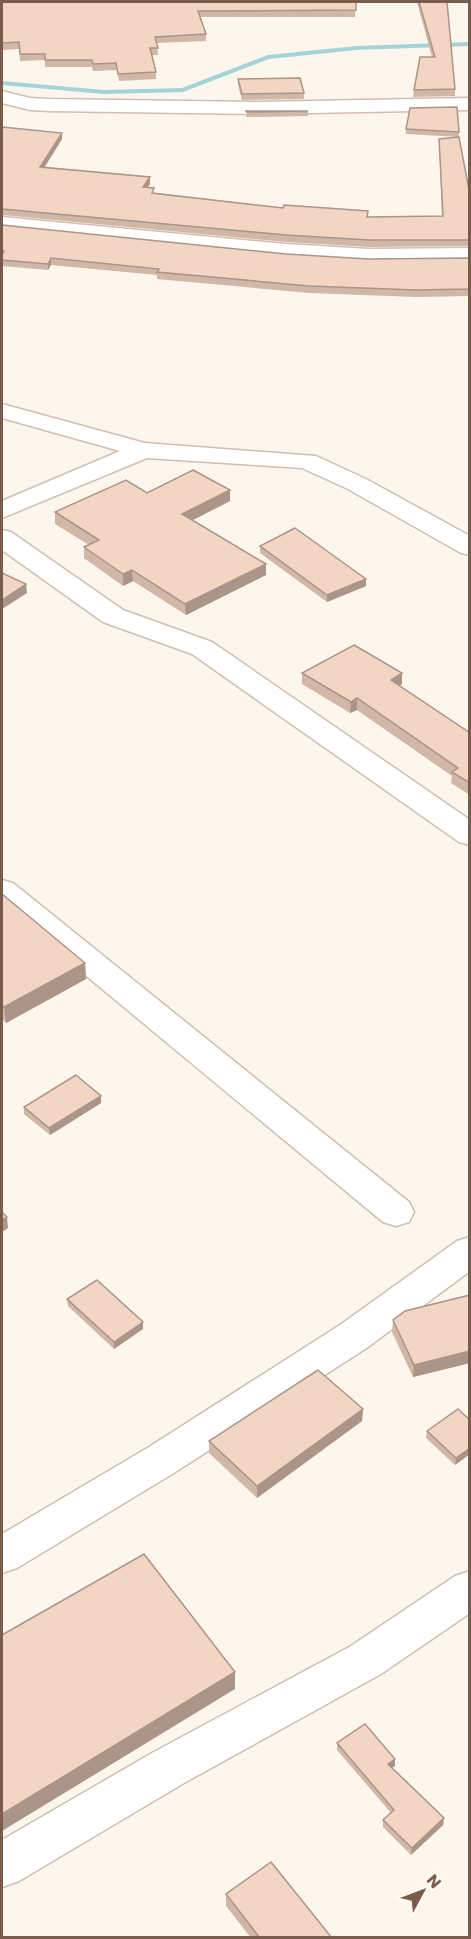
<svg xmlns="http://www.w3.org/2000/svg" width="471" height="1939" font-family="Poppins,sans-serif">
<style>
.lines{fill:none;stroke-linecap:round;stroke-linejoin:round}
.stream{fill:#a5d3da;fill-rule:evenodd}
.minor-casing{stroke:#d1beb0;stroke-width:3}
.minor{fill:#fff;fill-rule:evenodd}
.wall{fill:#d1b7a8}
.shaded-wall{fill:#aa9588}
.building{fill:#f3d5c3;stroke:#aa9588;stroke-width:1.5}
</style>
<rect width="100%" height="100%" fill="#fdf6ec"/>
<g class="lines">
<path class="stream" d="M 470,42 L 470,46 L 356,50 L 269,59 L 183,92 L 104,94 L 2,85 L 2,81 L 104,90 L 182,88 L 268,55 L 356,46 Z"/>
<g class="minor-casing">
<g id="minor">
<path d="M 2,91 L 30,98 L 49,99 L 257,102 L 470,98 L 470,110 L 257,114 L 49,111 L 30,110 L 2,103 Z"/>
<path d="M 2,217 L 286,244 L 369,249 L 470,248 L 470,262 L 369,263 L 286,258 L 2,229 Z"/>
<path d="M 2,404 L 145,443 L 316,456 L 366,479 L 470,536 L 470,555 L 461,553 L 348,489 L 302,468 L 147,458 L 2,518 L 2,501 L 120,451 L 2,418 Z"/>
<path d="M 2,530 L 11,532 L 123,610 L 212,642 L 470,820 L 470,845 L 459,842 L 192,654 L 103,622 L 2,550 Z"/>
<path d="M 2,880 L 13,883 L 409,1202 L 414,1212 L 409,1222 L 396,1226 L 383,1222 L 2,906 Z"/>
<path d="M 470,1237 L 470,1271 L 368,1347 L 177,1471 L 17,1568 L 2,1573 L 2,1534 L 149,1447 L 340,1325 L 457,1241 Z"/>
<path d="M 470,1571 L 470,1613 L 381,1674 L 184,1783 L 19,1881 L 2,1887 L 2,1840 L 152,1753 L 351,1646 L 455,1576 Z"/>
</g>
</g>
<use href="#minor" class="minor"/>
</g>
<g class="wall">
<path d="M 2,2 L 356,2 L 355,17 L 200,17 L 206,34 L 206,41 L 157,43 L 158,55 L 152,55 L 156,72 L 156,79 L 119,81 L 117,70 L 93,71 L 92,67 L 45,67 L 45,60 L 20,61 L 19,49 L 2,50 Z"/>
<path d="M 417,2 L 447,2 L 455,89 L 455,96 L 413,97 L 414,90 L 432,57 Z"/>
<path d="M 238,79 L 304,93 L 304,99 L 242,100 L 238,85 Z"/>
<path d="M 308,111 L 308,116 L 247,117 L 246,116 L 247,112 Z"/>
<path d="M 2,127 L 62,133 L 62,139 L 44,167 L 150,177 L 150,184 L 148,187 L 154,193 L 368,217 L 442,216 L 439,139 L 470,195 L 470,246 L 369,247 L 286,242 L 2,215 Z"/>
<path d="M 406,129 L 459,132 L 459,137 L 406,134 Z"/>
<path d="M 2,225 L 286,254 L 369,259 L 470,258 L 470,296 L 416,297 L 309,293 L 157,279 L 157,275 L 51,265 L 48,270 L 2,266 Z"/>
<path d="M 230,490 L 230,501 L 193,520 L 266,575 L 186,615 L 133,581 L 123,586 L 84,558 L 84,547 L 89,545 L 55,524 L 55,512 L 147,493 Z"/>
<path d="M 260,546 L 366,586 L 327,602 L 260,553 Z"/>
<path d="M 302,673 L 402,684 L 400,686 L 470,733 L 470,795 L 451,783 L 452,776 L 357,710 L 350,713 L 302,684 Z"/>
<path d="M 2,894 L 85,963 L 86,979 L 6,1023 L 2,1019 Z"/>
<path d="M 101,1103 L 50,1135 L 24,1114 L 24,1107 Z"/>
<path d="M 470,1295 L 470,1363 L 413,1377 L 392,1332 L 393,1320 Z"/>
<path d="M 67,1299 L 143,1329 L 114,1349 L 68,1306 Z"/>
<path d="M 363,1409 L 362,1421 L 257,1498 L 209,1453 L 209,1441 Z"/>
<path d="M 470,1420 L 470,1454 L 455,1465 L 426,1438 L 427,1431 Z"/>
<path d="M 337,1743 L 395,1759 L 395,1766 L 391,1768 L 444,1818 L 443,1825 L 411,1855 L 383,1827 L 383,1820 L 391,1813 L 337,1750 Z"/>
<path d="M 226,1894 L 332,1938 L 251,1938 L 226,1906 Z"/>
</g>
<g class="shaded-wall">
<path d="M 62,133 L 62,139 L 41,173 L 40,167 Z"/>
<path d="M 150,177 L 150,184 L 143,193 L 143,187 Z"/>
<path d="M 51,258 L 51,265 L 48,270 L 48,264 Z"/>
<path d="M 230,490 L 230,501 L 183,525 L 182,514 Z"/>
<path d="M 266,564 L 266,575 L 186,615 L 185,604 Z"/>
<path d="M 132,570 L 133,581 L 123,586 L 123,574 Z"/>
<path d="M 366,579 L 366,586 L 327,602 L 327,595 Z"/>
<path d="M 26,584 L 27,593 L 2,609 L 2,600 Z"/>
<path d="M 402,673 L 402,684 L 390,691 L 391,680 Z"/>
<path d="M 357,698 L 357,710 L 350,713 L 351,702 Z"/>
<path d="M 85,963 L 86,979 L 6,1023 L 4,1007 Z"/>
<path d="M 101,1096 L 101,1103 L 50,1135 L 49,1128 Z"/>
<path d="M 7,1217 L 8,1228 L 2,1232 L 2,1220 Z"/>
<path d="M 143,1322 L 143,1329 L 114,1349 L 114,1342 Z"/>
<path d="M 470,1351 L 470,1363 L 413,1377 L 414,1365 Z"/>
<path d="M 363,1409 L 362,1421 L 257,1498 L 257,1486 Z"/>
<path d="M 470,1448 L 470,1454 L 455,1465 L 456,1458 Z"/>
<path d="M 235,1672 L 235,1689 L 2,1831 L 2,1814 Z"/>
<path d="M 395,1759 L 395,1766 L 387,1771 L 388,1764 Z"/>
<path d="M 444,1818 L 443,1825 L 411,1855 L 412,1848 Z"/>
</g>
<g class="building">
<path d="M 2,2 L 356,2 L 356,10 L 198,11 L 206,34 L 155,37 L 158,48 L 150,48 L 156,72 L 118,74 L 116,63 L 93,64 L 92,60 L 45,60 L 45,54 L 20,54 L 19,42 L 2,43 Z"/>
<path d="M 419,2 L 447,2 L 455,89 L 414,90 L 420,57 L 435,57 Z"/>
<path d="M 300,78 L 304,93 L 242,94 L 238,79 Z"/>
<path d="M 457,107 L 459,132 L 406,129 L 410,108 Z"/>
<path d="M 246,111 L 308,111 L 247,112 Z"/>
<path d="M 2,127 L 62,133 L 40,167 L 150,177 L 143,187 L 154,188 L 152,193 L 283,208 L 284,205 L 368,211 L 367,217 L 443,216 L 439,139 L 459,137 L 470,195 L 470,240 L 369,240 L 286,235 L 2,209 Z"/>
<path d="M 2,225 L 286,254 L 369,259 L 470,258 L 470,289 L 416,290 L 309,286 L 157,272 L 159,269 L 51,258 L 48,264 L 2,260 L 2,255 L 4,251 L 2,251 Z"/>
<path d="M 193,470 L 230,490 L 182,514 L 266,564 L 185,604 L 132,570 L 123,574 L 84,547 L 99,540 L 55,512 L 126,480 L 147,493 Z"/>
<path d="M 295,528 L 366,579 L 327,595 L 260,546 Z"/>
<path d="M 2,573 L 26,584 L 2,600 Z"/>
<path d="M 354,645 L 402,673 L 391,680 L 470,733 L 470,783 L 452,772 L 458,768 L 357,698 L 351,702 L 302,673 Z"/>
<path d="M 2,894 L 85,963 L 4,1007 L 2,1005 Z"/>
<path d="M 76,1075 L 101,1096 L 49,1128 L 24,1107 Z"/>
<path d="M 2,1212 L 7,1217 L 2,1220 Z"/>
<path d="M 97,1280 L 143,1322 L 114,1342 L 67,1299 Z"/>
<path d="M 470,1295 L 470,1351 L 414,1365 L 393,1320 L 405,1311 Z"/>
<path d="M 318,1370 L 363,1409 L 257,1486 L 209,1441 Z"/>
<path d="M 458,1409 L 470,1420 L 470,1448 L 456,1458 L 427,1431 Z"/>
<path d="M 144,1554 L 235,1672 L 2,1814 L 2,1635 Z"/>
<path d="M 365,1724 L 395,1759 L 388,1764 L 444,1818 L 412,1848 L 383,1820 L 394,1810 L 337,1743 Z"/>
<path d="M 271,1862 L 332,1938 L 260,1938 L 226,1894 Z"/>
</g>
<rect width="471" height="1939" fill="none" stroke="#7a5c4d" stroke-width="6"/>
<g transform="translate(423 1891) rotate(49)" stroke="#fffaf3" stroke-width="4.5" paint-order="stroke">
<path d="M0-4.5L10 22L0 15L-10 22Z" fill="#7a5c4d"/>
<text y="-9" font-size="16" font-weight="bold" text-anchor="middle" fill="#7a5c4d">N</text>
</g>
</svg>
